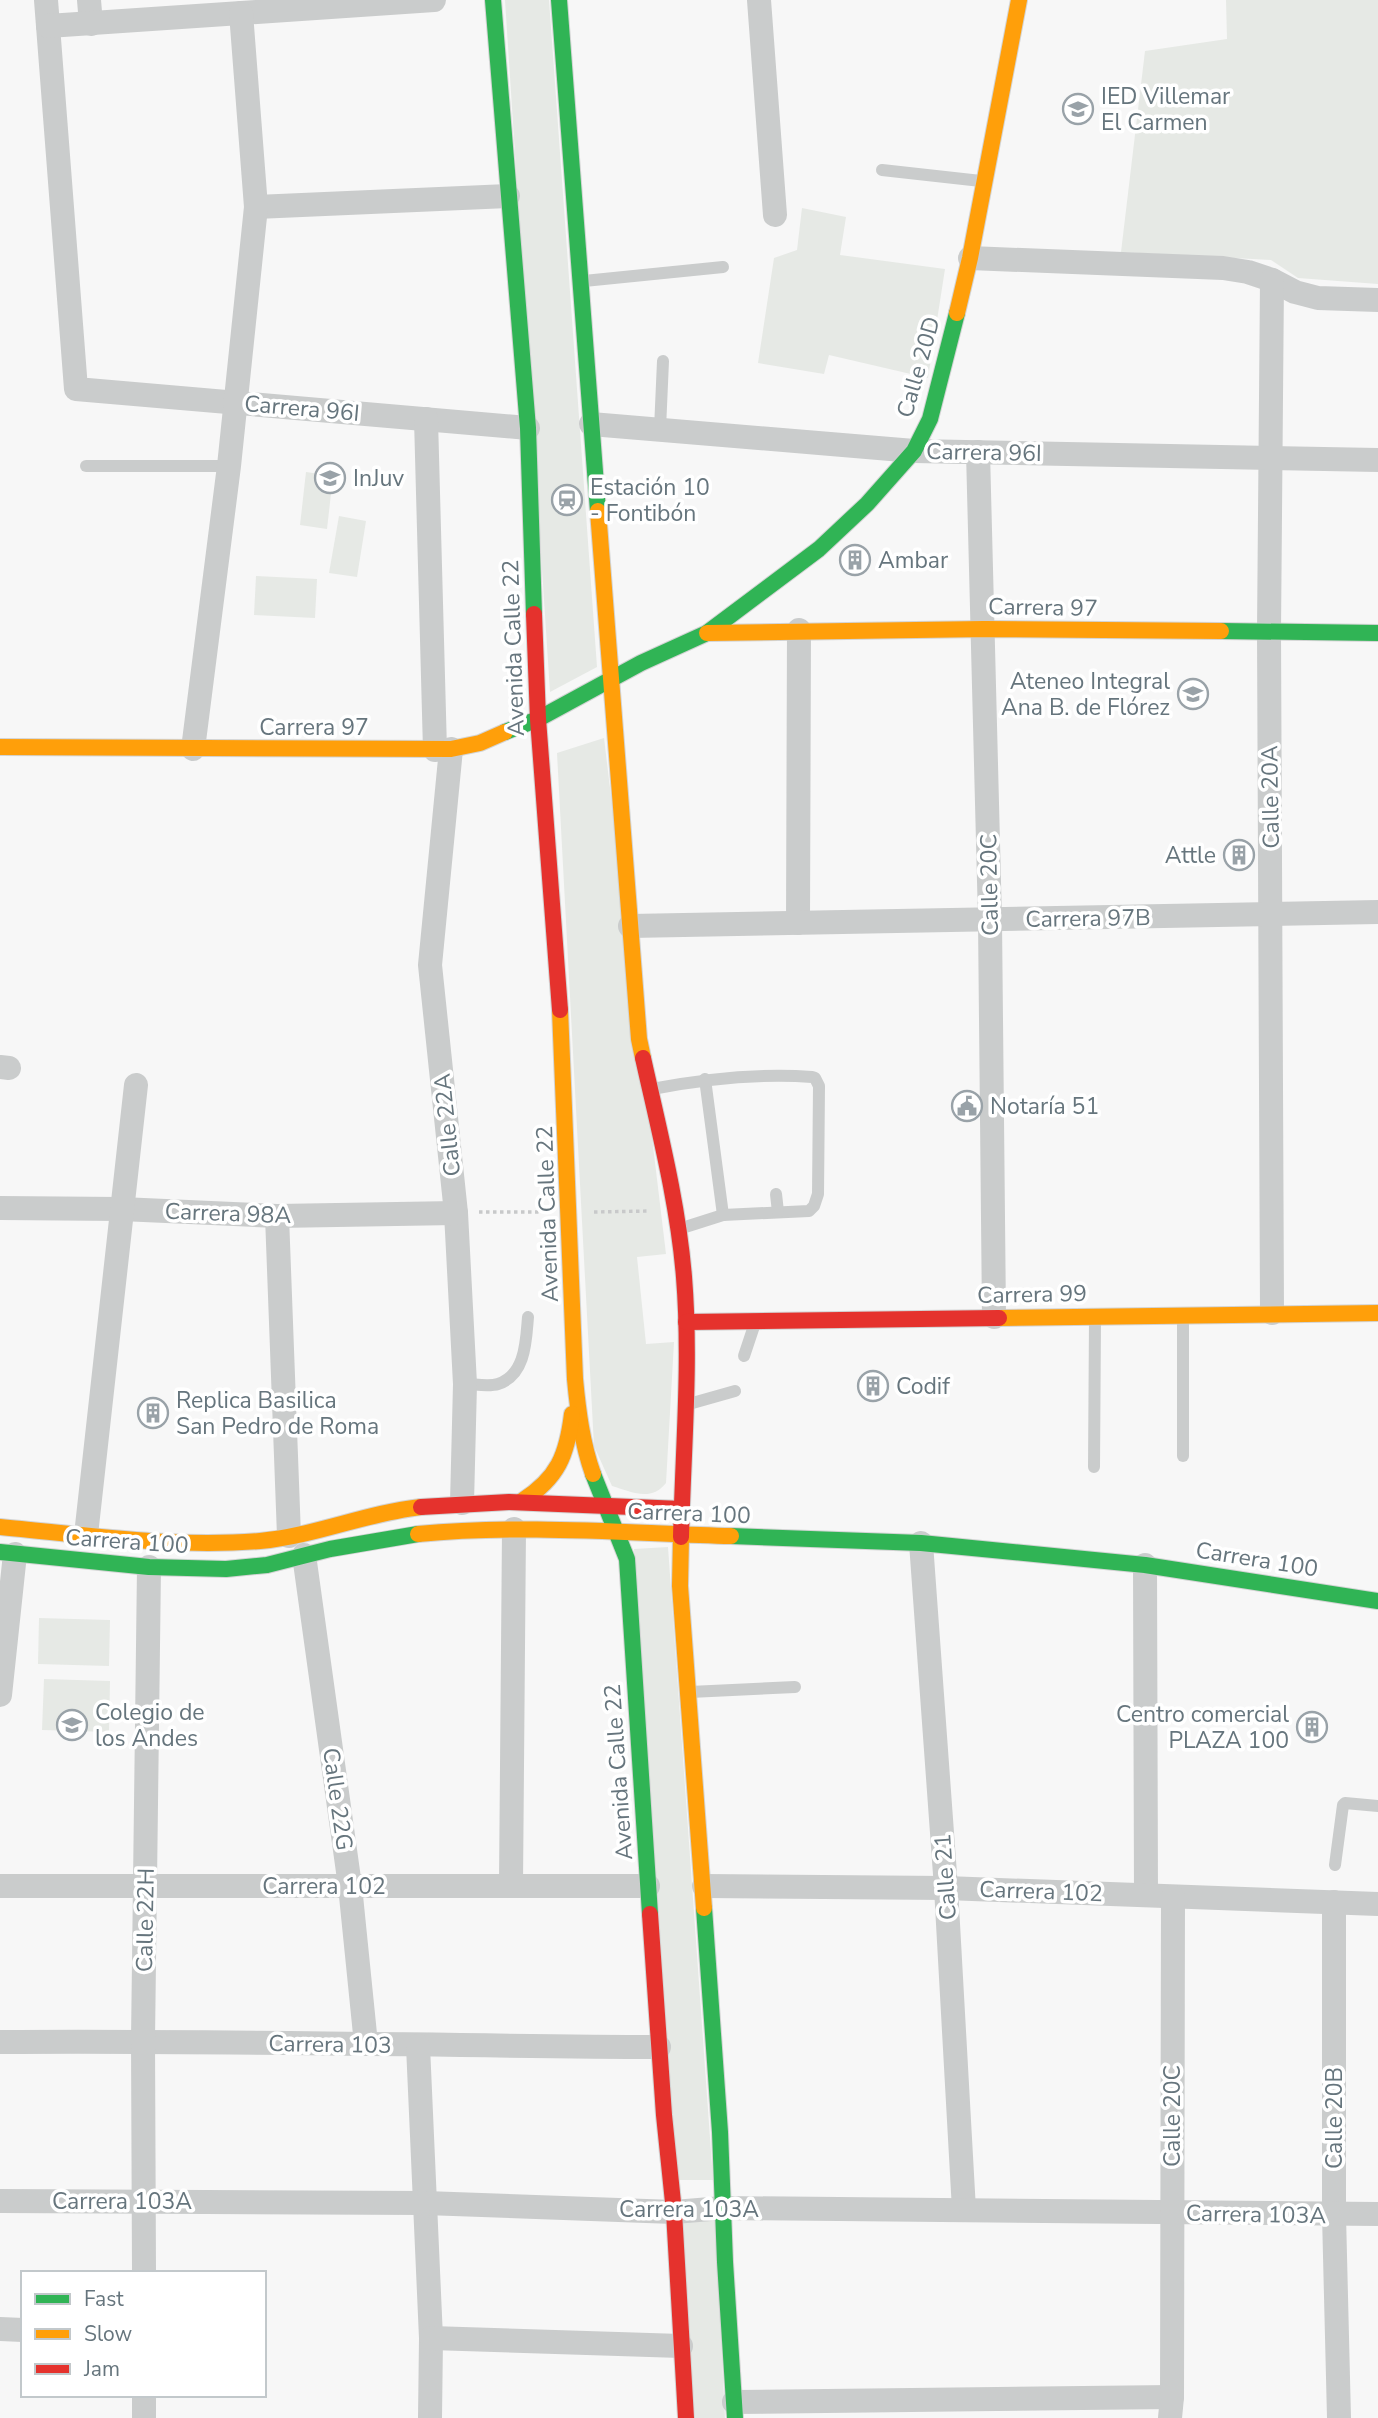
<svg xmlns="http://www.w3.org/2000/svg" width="1378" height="2418" font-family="'Nunito Sans',sans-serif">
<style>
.green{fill:#e6e9e5}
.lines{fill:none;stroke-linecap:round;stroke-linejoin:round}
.fast-casing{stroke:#d3d4d4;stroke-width:18}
.slow-casing{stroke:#d3d4d4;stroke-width:18}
.jam-casing{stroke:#d3d4d4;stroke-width:18}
.path{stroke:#c8c9ca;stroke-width:3.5;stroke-dasharray:3.5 3.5;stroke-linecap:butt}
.lane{stroke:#cacccc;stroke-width:12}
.street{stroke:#cacccc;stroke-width:24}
.fast{stroke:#30b455;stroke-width:16}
.slow{stroke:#ff9f0a;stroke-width:16}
.jam{stroke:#e5322d;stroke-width:16}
.labels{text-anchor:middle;stroke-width:7;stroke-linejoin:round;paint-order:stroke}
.poi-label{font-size:23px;fill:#66757d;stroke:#fff;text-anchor:start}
.street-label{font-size:23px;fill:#66757d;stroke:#fff}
</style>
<rect width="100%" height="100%" fill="#f7f7f7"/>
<g class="green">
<path d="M 505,0 L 549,0 L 597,667 L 550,692 Z"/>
<path d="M 1226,0 L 1378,0 L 1378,284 L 1298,278 L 1271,260 L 1121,252 L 1145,51 L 1227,39 Z"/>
<path d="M 802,208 L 846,217 L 840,255 L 945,269 L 928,378 L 829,355 L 824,374 L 758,363 L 774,258 L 797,250 Z"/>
<path d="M 306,472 L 333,476 L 327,529 L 300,525 Z"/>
<path d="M 339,516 L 366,521 L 357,577 L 329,573 Z"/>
<path d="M 256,576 L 317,579 L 315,618 L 254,615 Z"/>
<path d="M 604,738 L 666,1254 L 637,1257 L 646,1344 L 674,1342 L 666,1483 C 651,1502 632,1492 612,1486 L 594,1446 L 557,753 Z"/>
<path d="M 668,1547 L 713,2180 L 677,2180 L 634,1549 Z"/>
<path d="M 39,1618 L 110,1620 L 109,1666 L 38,1664 Z"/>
<path d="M 44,1679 L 110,1681 L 109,1732 L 42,1730 Z"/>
<path d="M 680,2217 L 715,2217 L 725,2418 L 695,2418 Z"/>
</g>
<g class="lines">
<g class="fast-casing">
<g id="fast">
<path d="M 493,0 L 528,428 L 534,614"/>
<path d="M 559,0 L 598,511"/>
<path d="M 1221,631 L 1378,633"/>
<path d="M 505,732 L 538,719 L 641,663 L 707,633 L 819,549 L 867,504 L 914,451 L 930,419 L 957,313"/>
<path d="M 593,1474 L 627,1559 L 650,1914"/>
<path d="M 731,1536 L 921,1543 L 1145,1565 L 1378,1601"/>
<path d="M 0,1552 L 149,1567 L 226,1569 L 267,1565 L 330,1549 L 418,1534"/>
<path d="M 704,1908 L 720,2132 L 725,2262 L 735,2418"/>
</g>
</g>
<g class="slow-casing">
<g id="slow">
<path d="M 957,313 L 970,258 L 1019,0"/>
<path d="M 598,511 L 639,1039 L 643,1058"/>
<path d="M 707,633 L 984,629 L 1221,631"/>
<path d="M 0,747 L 451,749 L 480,743 L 505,732"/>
<path d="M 560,1010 L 575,1379 C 578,1411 582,1443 593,1474"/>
<path d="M 999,1318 L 1378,1313"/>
<path d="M 522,1501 C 558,1478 567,1455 572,1414"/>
<path d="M 0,1527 C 86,1535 174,1548 260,1541 C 315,1536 366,1513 421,1507"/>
<path d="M 418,1534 C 522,1524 627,1533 731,1536"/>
<path d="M 681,1537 L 680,1586 L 704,1908"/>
</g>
</g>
<g class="jam-casing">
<g id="jam">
<path d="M 534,614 L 538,719 L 560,1010"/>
<path d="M 643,1058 C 659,1130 678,1203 684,1277 C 691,1363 683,1451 681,1537"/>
<path d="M 686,1322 L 999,1318"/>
<path d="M 421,1507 L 509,1502 L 682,1509"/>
<path d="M 650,1914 L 664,2115 L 674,2212 L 686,2418"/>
</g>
</g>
<g class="path">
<path d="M 479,1212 L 541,1212"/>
<path d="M 594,1212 L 650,1211"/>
</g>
<g class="lane">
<path d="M 882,170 L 981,181"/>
<path d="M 584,281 L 723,267"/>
<path d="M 660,429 L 663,361"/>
<path d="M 86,466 L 229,466"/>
<path d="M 705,1079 L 723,1215"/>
<path d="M 652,1089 C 705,1079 758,1073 812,1077 L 815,1078 L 819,1086 L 818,1194 L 814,1206 L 809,1211 L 723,1215 L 679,1229"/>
<path d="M 776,1194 L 778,1212"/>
<path d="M 1183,1316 L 1183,1456"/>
<path d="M 744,1356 L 755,1323"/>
<path d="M 465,1384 C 474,1384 489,1387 498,1384 C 526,1375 526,1340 528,1317"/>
<path d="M 689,1404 L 735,1391"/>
<path d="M 1094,1467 L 1095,1319"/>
<path d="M 690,1692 L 795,1687"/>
<path d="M 1335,1865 L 1343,1805 L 1345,1803 L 1378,1806"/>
</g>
<g class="street">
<path d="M 46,0 L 76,389 L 528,428"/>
<path d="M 89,0 L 91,24"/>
<path d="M 759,0 L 775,215"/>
<path d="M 48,26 L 434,0"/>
<path d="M 256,207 L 508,196"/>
<path d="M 970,258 L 1223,268 L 1248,272 L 1272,280 L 1295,292 L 1318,298 L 1378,300"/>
<path d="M 1272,280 L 1269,632 L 1272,1313"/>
<path d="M 426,419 L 435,750"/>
<path d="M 591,424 L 914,451 L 1378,460"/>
<path d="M 978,452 L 990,920 L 994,1317"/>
<path d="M 193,749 L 229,466 L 256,207 L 241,13"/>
<path d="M 451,749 L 430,965 L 456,1213 L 465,1384 L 462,1503"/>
<path d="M 798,923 L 799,630"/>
<path d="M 630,926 L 1378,912"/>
<path d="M 0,1067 L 9,1068"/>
<path d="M 0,1208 L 121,1209 L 277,1216 L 456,1213"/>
<path d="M 277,1216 L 289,1536"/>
<path d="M 86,1535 L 136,1085"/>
<path d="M 921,1543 L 946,1888 L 964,2210"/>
<path d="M 304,1555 L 350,1886 L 366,2044"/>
<path d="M 1145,1565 L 1146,1895"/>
<path d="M 0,1695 L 15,1554"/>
<path d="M 511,1885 L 514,1529"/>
<path d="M 0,1886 L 648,1886"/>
<path d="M 704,1886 L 946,1888 L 1378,1904"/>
<path d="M 1334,1902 L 1334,2215 L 1339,2418"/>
<path d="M 0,2042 C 220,2040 440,2046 659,2047"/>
<path d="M 418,2046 L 431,2338 L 430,2418"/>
<path d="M 0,2201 L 425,2203 L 674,2212 L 723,2208 L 1378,2214"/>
<path d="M 144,2273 L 143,2040 L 149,1567"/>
<path d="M 0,2329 L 23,2330"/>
<path d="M 431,2338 L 681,2346"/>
<path d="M 144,2395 L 144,2418"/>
<path d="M 734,2402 L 1172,2397"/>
<path d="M 1170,2418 L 1172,2397 L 1173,1897"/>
</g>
<use href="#fast" class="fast"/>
<use href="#slow" class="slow"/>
<use href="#jam" class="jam"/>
</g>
<defs>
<g id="school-ring" transform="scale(1.575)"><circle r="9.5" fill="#fff" stroke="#99a2a8" stroke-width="1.5"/><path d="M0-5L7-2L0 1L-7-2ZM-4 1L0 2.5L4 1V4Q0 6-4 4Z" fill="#99a2a8"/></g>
<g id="station-ring" transform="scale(1.575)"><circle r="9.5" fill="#fff" stroke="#99a2a8" stroke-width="1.5"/><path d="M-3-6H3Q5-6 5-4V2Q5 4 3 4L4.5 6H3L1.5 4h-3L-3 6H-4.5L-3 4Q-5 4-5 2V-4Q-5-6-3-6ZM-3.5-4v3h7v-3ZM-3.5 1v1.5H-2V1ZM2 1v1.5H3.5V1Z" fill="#99a2a8"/></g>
<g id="building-ring" transform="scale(1.575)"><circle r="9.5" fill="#fff" stroke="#99a2a8" stroke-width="1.5"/><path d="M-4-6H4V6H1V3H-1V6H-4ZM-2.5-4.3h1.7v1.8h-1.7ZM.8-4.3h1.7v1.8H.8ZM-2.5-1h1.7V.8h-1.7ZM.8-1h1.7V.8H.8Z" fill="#99a2a8"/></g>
<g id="civic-ring" transform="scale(1.575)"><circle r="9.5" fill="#fff" stroke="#99a2a8" stroke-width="1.5"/><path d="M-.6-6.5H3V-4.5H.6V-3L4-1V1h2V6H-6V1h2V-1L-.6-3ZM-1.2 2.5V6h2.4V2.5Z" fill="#99a2a8"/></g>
</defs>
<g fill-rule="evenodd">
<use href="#school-ring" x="1078" y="109"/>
<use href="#school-ring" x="330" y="478"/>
<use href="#station-ring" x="567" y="500"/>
<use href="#building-ring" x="855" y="560"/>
<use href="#school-ring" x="1193" y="694"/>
<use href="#building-ring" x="1239" y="855"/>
<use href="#civic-ring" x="967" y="1106"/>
<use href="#building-ring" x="873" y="1386"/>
<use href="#building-ring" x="153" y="1413"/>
<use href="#school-ring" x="72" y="1725"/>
<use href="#building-ring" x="1312" y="1727"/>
</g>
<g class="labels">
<g class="poi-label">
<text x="1101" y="104">IED Villemar<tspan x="1101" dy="26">El Carmen</tspan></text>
<text x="353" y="486">InJuv</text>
<text x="590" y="495">Estación 10<tspan x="590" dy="26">- Fontibón</tspan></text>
<text x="878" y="568">Ambar</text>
<text x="1170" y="689" text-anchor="end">Ateneo Integral<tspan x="1170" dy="26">Ana B. de Flórez</tspan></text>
<text x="1216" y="863" text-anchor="end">Attle</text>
<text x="990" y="1114">Notaría 51</text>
<text x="896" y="1394">Codif</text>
<text x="176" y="1408">Replica Basilica<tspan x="176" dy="26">San Pedro de Roma</tspan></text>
<text x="95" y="1720">Colegio de<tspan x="95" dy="26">los Andes</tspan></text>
<text x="1289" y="1722" text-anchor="end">Centro comercial<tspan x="1289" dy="26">PLAZA 100</tspan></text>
</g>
<g class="street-label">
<text transform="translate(918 367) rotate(-74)" y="8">Calle 20D</text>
<text transform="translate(302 408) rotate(5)" y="8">Carrera 96I</text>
<text transform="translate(984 452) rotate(1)" y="8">Carrera 96I</text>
<text transform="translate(1043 607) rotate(1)" y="8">Carrera 97</text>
<text transform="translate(513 648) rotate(-92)" y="8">Avenida Calle 22</text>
<text x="314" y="735">Carrera 97</text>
<text transform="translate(1270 797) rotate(-91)" y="8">Calle 20A</text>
<text transform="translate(989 885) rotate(-91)" y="8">Calle 20C</text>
<text transform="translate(1088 918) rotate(-1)" y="8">Carrera 97B</text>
<text transform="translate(447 1125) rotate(-96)" y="8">Calle 22A</text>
<text transform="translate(228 1213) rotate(2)" y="8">Carrera 98A</text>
<text transform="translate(547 1214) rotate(-92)" y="8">Avenida Calle 22</text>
<text transform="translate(1032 1294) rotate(-1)" y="8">Carrera 99</text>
<text transform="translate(689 1513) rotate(2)" y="8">Carrera 100</text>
<text transform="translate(127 1541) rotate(4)" y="8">Carrera 100</text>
<text transform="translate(1257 1559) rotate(9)" y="8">Carrera 100</text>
<text transform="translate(618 1772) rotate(-94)" y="8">Avenida Calle 22</text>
<text transform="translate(338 1799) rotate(82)" y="8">Calle 22G</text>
<text transform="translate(945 1877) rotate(-94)" y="8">Calle 21</text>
<text x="324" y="1894">Carrera 102</text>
<text transform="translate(1041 1891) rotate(2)" y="8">Carrera 102</text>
<text transform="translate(145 1920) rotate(-89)" y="8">Calle 22H</text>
<text transform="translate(330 2044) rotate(1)" y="8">Carrera 103</text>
<text transform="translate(1172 2116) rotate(-90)" y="8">Calle 20C</text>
<text transform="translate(1334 2118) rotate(-90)" y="8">Calle 20B</text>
<text x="122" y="2209">Carrera 103A</text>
<text x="689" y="2217">Carrera 103A</text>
<text transform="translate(1256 2214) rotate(1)" y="8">Carrera 103A</text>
</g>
</g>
<rect x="21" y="2271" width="245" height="126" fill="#ffffff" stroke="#c2c8cb" stroke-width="2"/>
<rect x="35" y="2294" width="35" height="10" fill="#30b455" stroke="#c2c8cb" stroke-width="2"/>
<text x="84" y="2306" font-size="21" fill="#66757d">Fast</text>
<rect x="35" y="2329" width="35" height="10" fill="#ff9f0a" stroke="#c2c8cb" stroke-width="2"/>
<text x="84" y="2341" font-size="21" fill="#66757d">Slow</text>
<rect x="35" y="2364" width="35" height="10" fill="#e5322d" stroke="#c2c8cb" stroke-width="2"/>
<text x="84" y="2376" font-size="21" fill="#66757d">Jam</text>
</svg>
